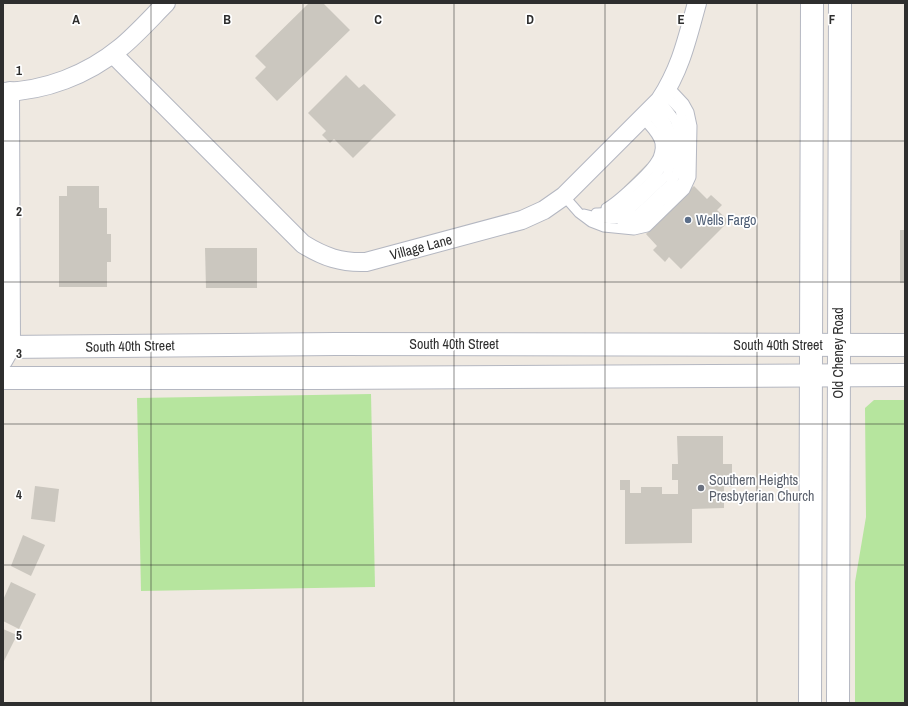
<svg xmlns="http://www.w3.org/2000/svg" width="908" height="706" font-family="'Archivo Narrow',sans-serif">
<style>
.green{fill:#b6e59e}
.building{fill:#cbc7bf}
.lines{fill:none;stroke-linecap:round;stroke-linejoin:round}
.lane-casing{stroke:#b4b7c1;stroke-width:11}
.street-casing{stroke:#b4b7c1;stroke-width:20}
.secondary-casing{stroke:#b4b7c1;stroke-width:24}
.lane{stroke:#fff;stroke-width:9}
.street{stroke:#fff;stroke-width:18}
.secondary{stroke:#fff;stroke-width:22}
.grid{fill:none;stroke:#2e2e2e;stroke-width:1;stroke-opacity:0.55}
.service-dot{fill:#5c6f8a;stroke:#fff;stroke-width:1.5}
.worship-dot{fill:#6b7280;stroke:#fff;stroke-width:1.5}
.labels{text-anchor:middle;stroke-width:3.5;stroke-linejoin:round;paint-order:stroke}
.service-label{font-size:14px;fill:#4e5e75;stroke:#fff;text-anchor:start}
.street-label{font-size:14px;fill:#2e2e2e;stroke:#fff}
.worship-label{font-size:14px;fill:#5b616d;stroke:#fff;text-anchor:start}
.grid-label{font-size:13px;text-anchor:middle;font-weight:bold;fill:#2e2e2e;stroke:#fff;stroke-width:3.5;stroke-linejoin:round;paint-order:stroke}
</style>
<rect width="100%" height="100%" fill="#efe9e1"/>
<g class="green">
<path d="M 371,394 L 375,587 L 141,591 L 137,398 Z"/>
<path d="M 874,400 L 905,400 L 905,703 L 855,703 L 855,582 L 866,517 L 865,408 Z"/>
</g>
<g class="building">
<path d="M 309,3 L 323,3 L 350,30 L 277,101 L 255,78 L 266,67 L 255,56 Z"/>
<path d="M 346,75 L 359,88 L 364,84 L 396,115 L 353,158 L 334,139 L 330,143 L 322,135 L 326,131 L 308,113 Z"/>
<path d="M 647,164 L 681,198 L 694,186 L 707,199 L 711,195 L 722,205 L 717,210 L 729,221 L 681,269 L 669,257 L 665,262 L 653,250 L 657,246 L 646,234 L 658,222 L 624,187 Z"/>
<path d="M 67,186 L 99,186 L 99,208 L 107,208 L 107,234 L 111,234 L 111,262 L 107,262 L 107,287 L 59,287 L 59,196 L 67,196 Z"/>
<rect x="900" y="230" width="5" height="53"/>
<path d="M 205,248 L 257,248 L 257,288 L 206,288 Z"/>
<path d="M 677,436 L 723,436 L 723,464 L 732,464 L 732,487 L 724,487 L 724,508 L 692,509 L 692,543 L 625,544 L 625,490 L 620,490 L 620,480 L 630,480 L 630,493 L 641,493 L 641,487 L 662,487 L 662,494 L 678,494 L 678,480 L 672,480 L 672,464 L 678,464 Z"/>
<path d="M 35,486 L 59,489 L 55,522 L 31,519 Z"/>
<path d="M 23,535 L 45,545 L 31,576 L 11,566 Z"/>
<path d="M 11,582 L 36,594 L 19,629 L 3,621 L 3,600 Z"/>
<path d="M 3,629 L 17,635 L 3,663 Z"/>
</g>
<g class="lines">
<g class="lane-casing">
<g id="lane">
<path d="M 564,196 L 579,213 L 591,222 L 604,227 L 634,230 L 647,227 L 685,190 L 691,177 L 692,126 L 689,112 L 684,103 L 669,87"/>
<path d="M 606,208 C 617,202 650,172 656,161 C 659,157 661,149 660,143 C 658,133 648,125 642,117"/>
<path d="M 596,213 C 620,215 668,172 668,149 C 668,132 658,123 648,111"/>
<path d="M 584,214 C 602,219 621,222 638,214 L 670,184 L 677,173 L 680,148 L 679,133 L 675,120 L 660,100"/>
<path d="M 614,215 L 632,208 L 667,175 C 679,147 673,127 654,105"/>
<path d="M 622,224 L 641,222 L 683,181 L 686,134 L 680,110 L 664,93"/>
</g>
</g>
<g class="street-casing">
<g id="street">
<path d="M 113,54 L 303,244 C 324,257 341,263 366,262 L 522,220 L 544,210 L 564,196 L 660,100 C 681,68 687,39 697,3"/>
<path d="M 3,92 C 45,91 87,75 120,48 C 136,35 151,18 166,3"/>
<path d="M 3,361 L 11,347 L 10,91"/>
</g>
</g>
<g class="secondary-casing">
<g id="secondary">
<path d="M 3,347 L 336,344 L 905,345"/>
<path d="M 3,378 L 321,378 L 905,375"/>
<path d="M 810,703 L 812,3"/>
<path d="M 838,703 L 840,3"/>
</g>
</g>
<use href="#lane" class="lane"/>
<use href="#street" class="street"/>
<use href="#secondary" class="secondary"/>
</g>
<path class="grid" d="M 151,3 L 151,703M 303,3 L 303,703M 454,3 L 454,703M 605,3 L 605,703M 757,3 L 757,703M 3,141 L 905,141M 3,282 L 905,282M 3,424 L 905,424M 3,565 L 905,565"/>
<circle class="service-dot" cx="688" cy="220" r="4"/>
<circle class="worship-dot" cx="701" cy="488" r="4"/>
<g class="labels">
<g class="service-label">
<text x="696" y="225">Wells Fargo</text>
</g>
<g class="street-label">
<text transform="translate(421 247) rotate(-15)" y="5">Village Lane</text>
<text x="454" y="349">South 40th Street</text>
<text x="778" y="350">South 40th Street</text>
<text transform="translate(130 346) rotate(-1)" y="5">South 40th Street</text>
<text transform="translate(838 353) rotate(-90)" y="5">Old Cheney Road</text>
</g>
<g class="worship-label">
<text x="709" y="485">Southern Heights<tspan x="709" dy="16">Presbyterian Church</tspan></text>
</g>
</g>
<g class="grid-label">
<text x="76" y="24">A</text>
<text x="227" y="24">B</text>
<text x="378" y="24">C</text>
<text x="530" y="24">D</text>
<text x="681" y="24">E</text>
<text x="832" y="24">F</text>
<text x="19" y="75">1</text>
<text x="19" y="216">2</text>
<text x="19" y="358">3</text>
<text x="19" y="499">4</text>
<text x="19" y="640">5</text>
</g>
<rect width="908" height="706" fill="none" stroke="#2e2e2e" stroke-width="8"/>
</svg>
